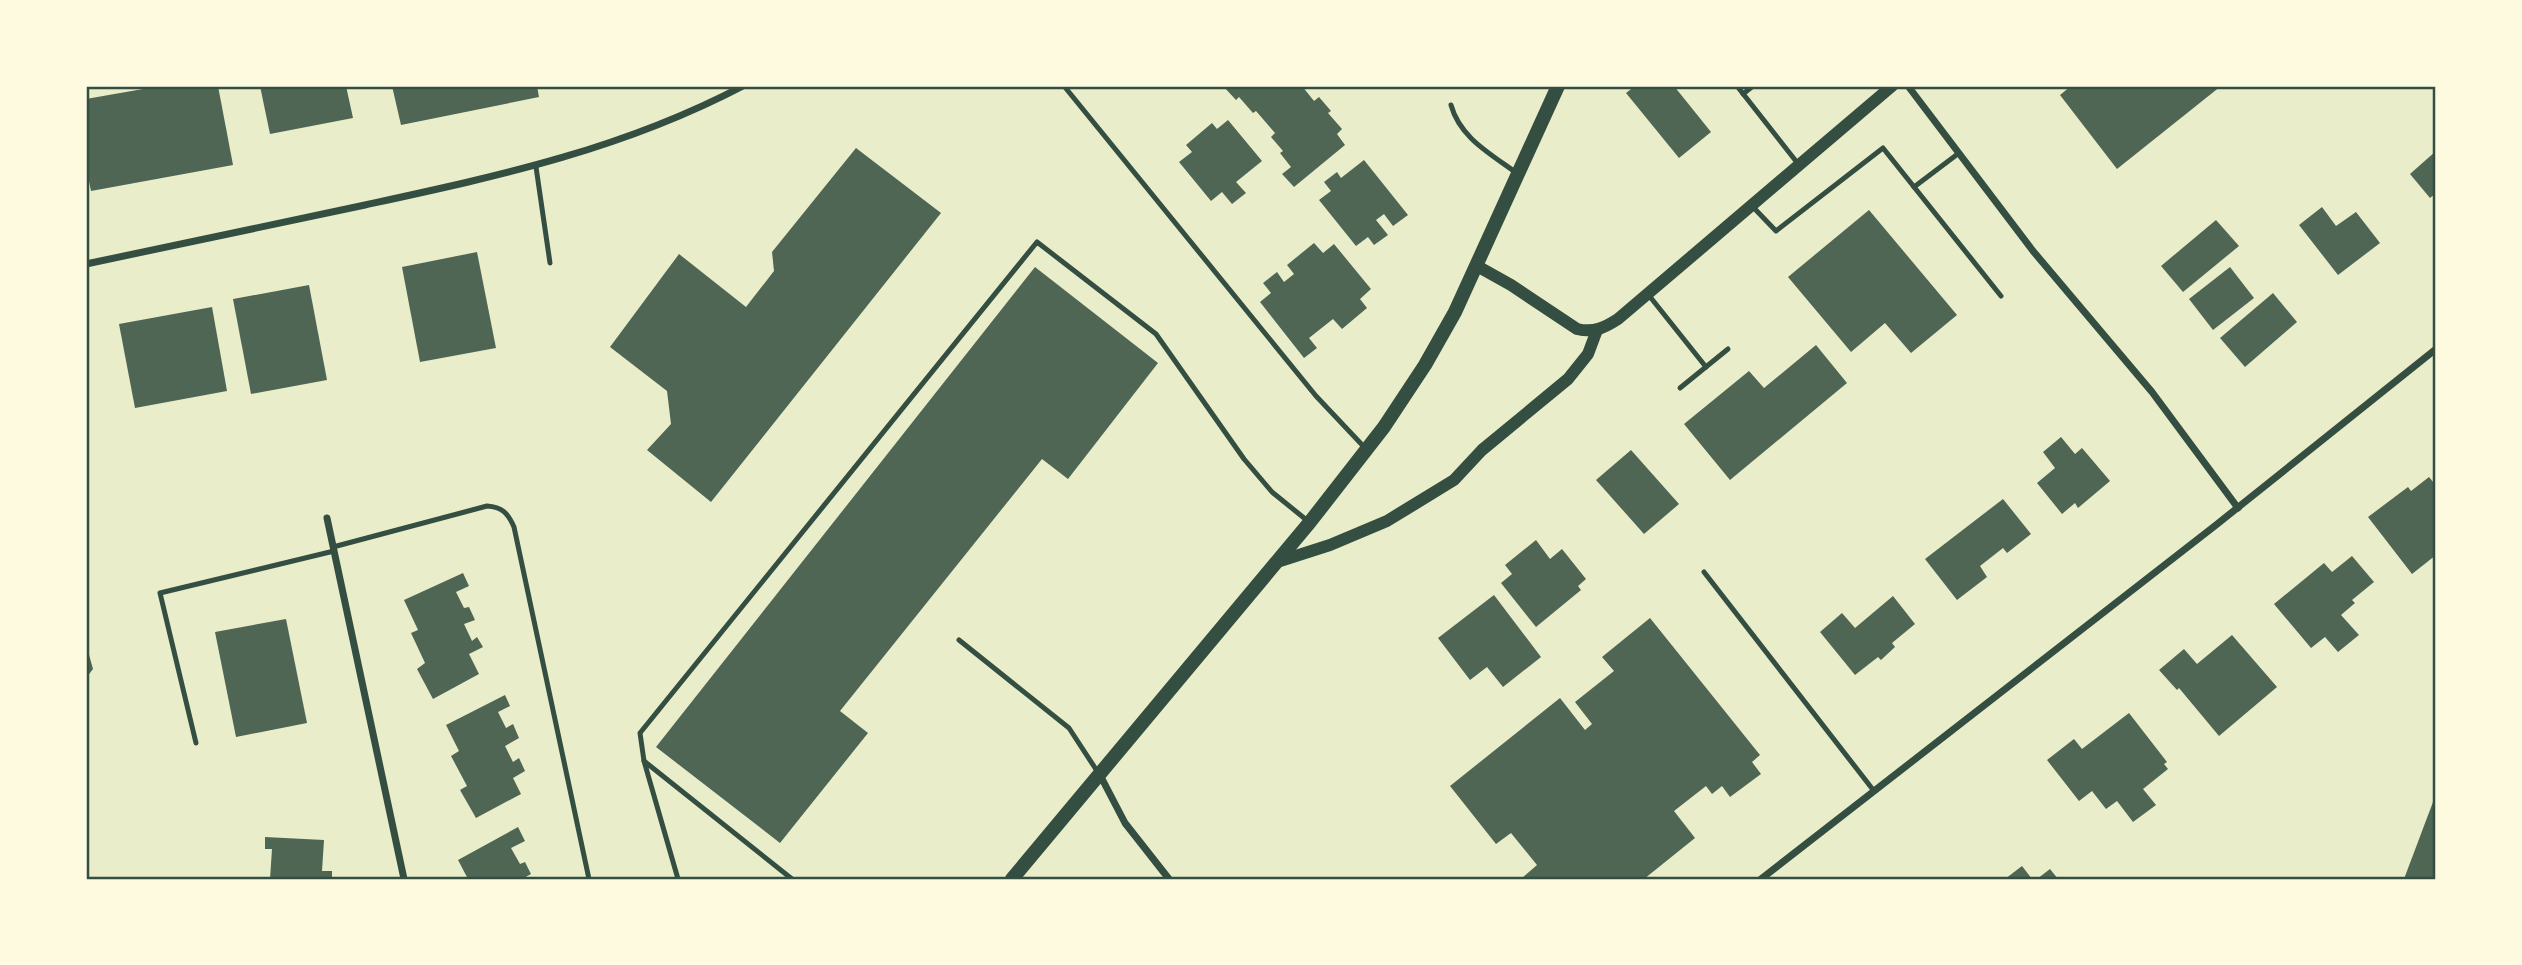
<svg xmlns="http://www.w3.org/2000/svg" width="2522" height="965" font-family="'Roboto Condensed',sans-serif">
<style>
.building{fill:#4f6655}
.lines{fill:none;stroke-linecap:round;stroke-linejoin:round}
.service{stroke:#344e41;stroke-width:5}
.minor{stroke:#344e41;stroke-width:7}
.tertiary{stroke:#344e41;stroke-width:12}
.secondary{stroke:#344e41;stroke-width:14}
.neatline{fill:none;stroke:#344e41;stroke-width:2.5}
</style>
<rect width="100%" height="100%" fill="#e9edc9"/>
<g class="building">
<path d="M 160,86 L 218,86 L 233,165 L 91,191 L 86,166 L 86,99 Z"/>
<path d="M 260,86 L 346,86 L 353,118 L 270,134 Z"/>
<path d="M 392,86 L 537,86 L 539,97 L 401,125 Z"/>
<path d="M 1223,86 L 1302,86 L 1314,101 L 1319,97 L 1331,111 L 1328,113 L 1342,129 L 1337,134 L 1345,145 L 1294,187 L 1282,174 L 1291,167 L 1280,153 L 1283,151 L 1271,137 L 1275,133 L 1256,111 L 1253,113 L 1239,97 L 1236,100 Z"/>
<path d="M 1635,86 L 1674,86 L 1711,132 L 1679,158 L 1626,93 Z"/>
<path d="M 2071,86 L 2221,86 L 2117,169 L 2060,95 Z"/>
<path d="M 1228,120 L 1262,161 L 1236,182 L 1246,193 L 1232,204 L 1222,192 L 1211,201 L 1179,162 L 1192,152 L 1186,145 L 1212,123 L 1217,129 Z"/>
<path d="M 856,148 L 941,213 L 711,502 L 647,450 L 671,424 L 667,391 L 610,347 L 679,254 L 746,307 L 774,271 L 772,252 Z"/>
<path d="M 2436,151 L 2436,193 L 2430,198 L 2410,174 Z"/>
<path d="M 1364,160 L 1408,215 L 1393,226 L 1384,214 L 1376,220 L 1388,235 L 1374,245 L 1368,237 L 1356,246 L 1319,200 L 1331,191 L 1324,182 L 1337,172 L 1341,178 Z"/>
<path d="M 2322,207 L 2336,226 L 2356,212 L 2380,243 L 2338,275 L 2299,225 Z"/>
<path d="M 1869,210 L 1957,315 L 1911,353 L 1885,323 L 1851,352 L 1788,277 Z"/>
<path d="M 2216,220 L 2239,246 L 2183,292 L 2161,266 Z"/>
<path d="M 1314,243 L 1323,253 L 1334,244 L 1371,289 L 1360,299 L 1367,308 L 1342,329 L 1333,319 L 1309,338 L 1317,348 L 1304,358 L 1260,302 L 1271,293 L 1263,283 L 1277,272 L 1284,282 L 1294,274 L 1287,265 Z"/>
<path d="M 477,252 L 496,348 L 420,362 L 402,267 Z"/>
<path d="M 1035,267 L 1158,363 L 1068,479 L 1042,459 L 840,711 L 868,733 L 780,843 L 656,747 Z"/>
<path d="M 2230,267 L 2254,298 L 2213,330 L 2189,299 Z"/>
<path d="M 309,285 L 327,380 L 251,394 L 233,299 Z"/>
<path d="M 2273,293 L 2297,322 L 2245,367 L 2220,338 Z"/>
<path d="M 212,307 L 227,391 L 135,408 L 119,324 Z"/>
<path d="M 1816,345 L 1847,383 L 1730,480 L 1684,424 L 1749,371 L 1764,388 Z"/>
<path d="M 2061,437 L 2075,454 L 2082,448 L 2110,481 L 2078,508 L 2075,503 L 2062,514 L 2037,483 L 2055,468 L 2043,452 Z"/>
<path d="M 1631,450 L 1679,504 L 1644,534 L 1596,480 Z"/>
<path d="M 2429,477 L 2434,483 L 2436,482 L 2436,555 L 2412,574 L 2368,517 L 2408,487 L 2411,491 Z"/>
<path d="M 2003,499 L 2031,534 L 2007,553 L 2003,548 L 1980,566 L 1987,577 L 1957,600 L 1925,559 Z"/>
<path d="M 1536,540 L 1550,559 L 1562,549 L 1586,579 L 1578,586 L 1581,590 L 1536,627 L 1501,583 L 1512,574 L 1505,565 Z"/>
<path d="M 2352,556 L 2374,582 L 2352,600 L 2355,603 L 2341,615 L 2359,635 L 2338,652 L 2325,637 L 2311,648 L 2274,604 L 2324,563 L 2332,572 Z"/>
<path d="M 463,573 L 469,586 L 456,592 L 464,608 L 469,607 L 475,620 L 464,624 L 472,641 L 477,637 L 483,647 L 469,654 L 479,674 L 433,699 L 417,669 L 425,663 L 411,633 L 418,630 L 404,600 Z"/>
<path d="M 1494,595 L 1541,657 L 1503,687 L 1487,667 L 1470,680 L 1438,638 Z"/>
<path d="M 1893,596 L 1915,624 L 1892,643 L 1895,647 L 1881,660 L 1878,657 L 1855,675 L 1820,632 L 1842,613 L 1855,628 Z"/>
<path d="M 1650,618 L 1760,755 L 1752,762 L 1761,774 L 1730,797 L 1722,786 L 1712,794 L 1706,786 L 1674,811 L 1695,838 L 1644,879 L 1523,879 L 1522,878 L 1537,865 L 1511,833 L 1496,844 L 1450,786 L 1560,698 L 1585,730 L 1592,724 L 1575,702 L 1614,671 L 1602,657 Z"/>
<path d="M 286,619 L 307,723 L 236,737 L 215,632 Z"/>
<path d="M 2232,635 L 2277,687 L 2219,736 L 2179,688 L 2177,690 L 2159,670 L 2184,649 L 2197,664 Z"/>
<path d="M 86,644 L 93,669 L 86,678 Z"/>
<path d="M 505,695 L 510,706 L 498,712 L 506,728 L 513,724 L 519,738 L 505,746 L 513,762 L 519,758 L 525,771 L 513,778 L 521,794 L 476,818 L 460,790 L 467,786 L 451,756 L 459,751 L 446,725 Z"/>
<path d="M 2129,713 L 2167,762 L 2164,764 L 2168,769 L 2143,789 L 2156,805 L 2133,822 L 2117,801 L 2106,809 L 2092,791 L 2079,801 L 2047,760 L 2074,739 L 2082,749 Z"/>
<path d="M 2436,794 L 2436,879 L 2404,879 Z"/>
<path d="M 518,827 L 525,841 L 511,848 L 520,864 L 525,862 L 531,874 L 522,879 L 468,879 L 458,860 Z"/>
<path d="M 265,837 L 324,840 L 322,871 L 332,871 L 332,879 L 270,879 L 272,849 L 265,849 Z"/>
<path d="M 2022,866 L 2032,879 L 2005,879 Z"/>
<path d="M 2050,869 L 2058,879 L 2037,879 Z"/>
</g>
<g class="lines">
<g class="service">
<path d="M 1064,86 L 1316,396 L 1366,449"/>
<path d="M 1737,86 L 1799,165"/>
<path d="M 1743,94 L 1753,86"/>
<path d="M 1451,105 C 1460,138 1491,154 1518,174"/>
<path d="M 536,167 L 550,263"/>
<path d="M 1914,187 L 1959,153"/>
<path d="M 1752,206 L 1776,231 L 1883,148 L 2001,296"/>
<path d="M 1647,293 L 1706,367"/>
<path d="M 1680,388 L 1728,349"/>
<path d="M 333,547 L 487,506 C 502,507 508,513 514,527 L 589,879"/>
<path d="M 1704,572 L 1874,791"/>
<path d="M 959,640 L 1069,728 L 1099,774"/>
<path d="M 196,743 L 160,593 L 334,551"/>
<path d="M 644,761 L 640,733 L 1037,242 L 1156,334 L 1244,459 L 1272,492 L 1309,522"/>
<path d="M 678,879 L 644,761 L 792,879"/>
</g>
<g class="minor">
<path d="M 1908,86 L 2033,251 L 2152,392 L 2238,508"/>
<path d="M 86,264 C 179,244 272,224 365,205 C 498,176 621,150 743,86"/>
<path d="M 327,518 L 404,879"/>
<path d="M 1100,775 L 1125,823 L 1169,879"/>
<path d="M 1761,879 L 2216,525 L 2436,349"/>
</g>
<g class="tertiary">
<path d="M 1477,266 L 1511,285 L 1577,329 C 1594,333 1604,328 1618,319 L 1892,86"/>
<path d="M 1277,562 L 1330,545 L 1387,521 L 1454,480 L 1482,450 L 1568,379 L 1588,354 L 1597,330"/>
</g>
<path class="secondary" d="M 1012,879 L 1310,522 L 1384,427 L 1425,365 L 1455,312 L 1558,86"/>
</g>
<rect width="2522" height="965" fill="none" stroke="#fefae0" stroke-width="175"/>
<rect x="88" y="88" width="2346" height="790" class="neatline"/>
</svg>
